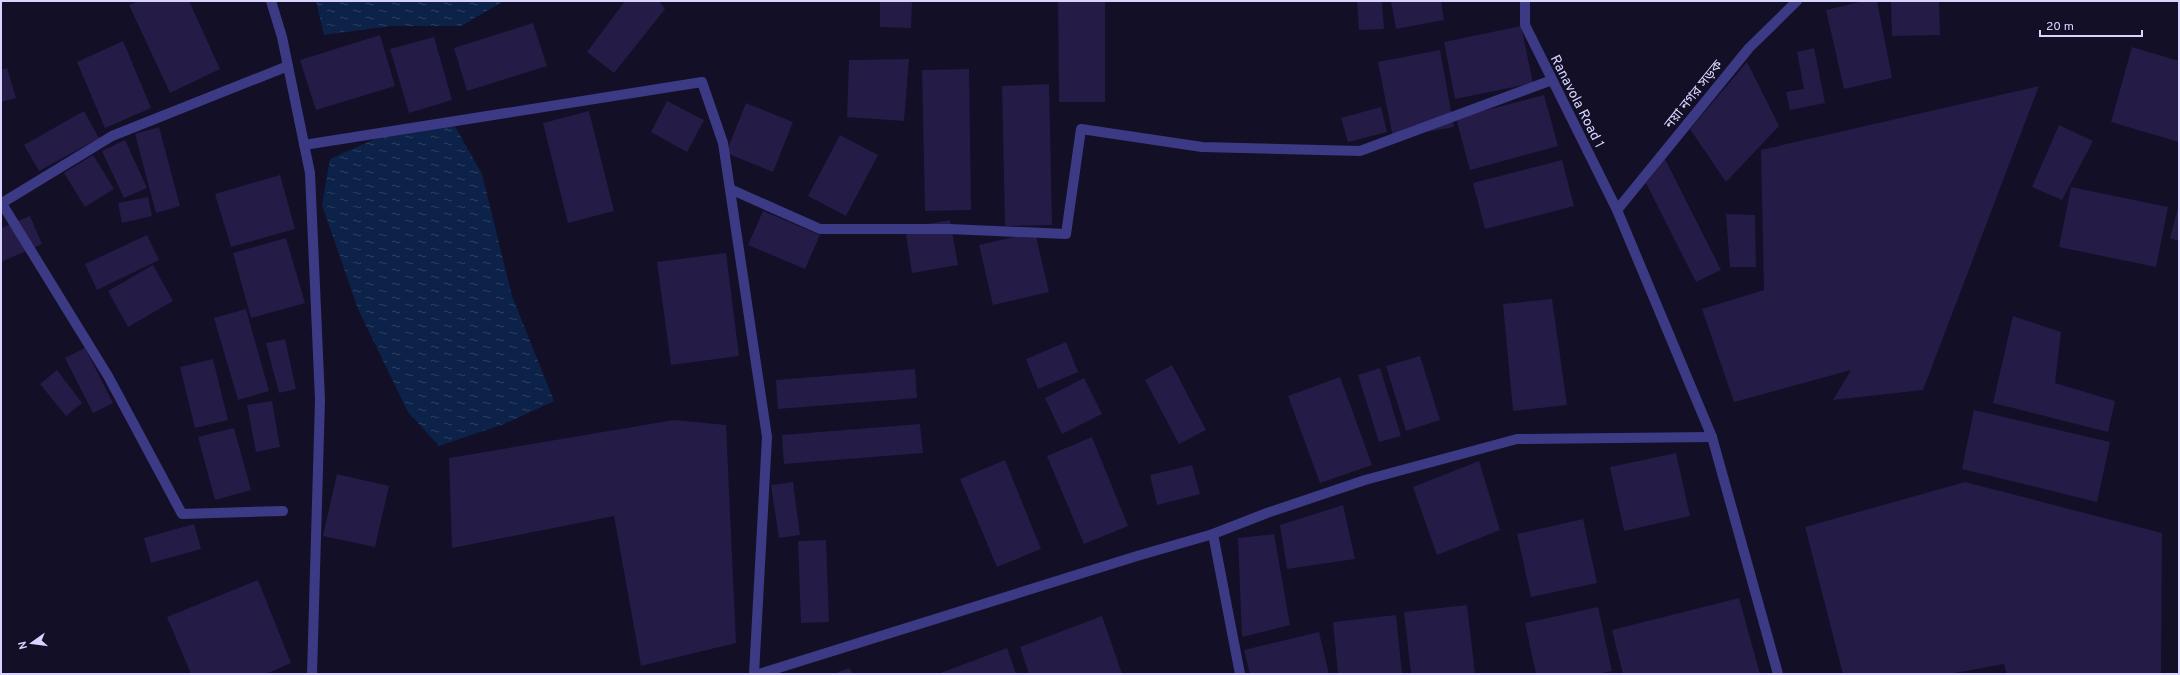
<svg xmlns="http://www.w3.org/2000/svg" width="2180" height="675" font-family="Overpass,'Noto Sans Bengali',sans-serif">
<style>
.water{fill:url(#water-ripples)}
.building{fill:#241b47}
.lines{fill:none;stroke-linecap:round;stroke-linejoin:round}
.minor{stroke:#3d3a85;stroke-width:10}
.labels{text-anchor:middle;stroke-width:3.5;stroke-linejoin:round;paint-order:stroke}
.street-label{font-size:14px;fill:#d9d4ff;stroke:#130f26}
</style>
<defs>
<pattern id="water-ripples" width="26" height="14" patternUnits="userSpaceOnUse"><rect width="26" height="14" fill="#0c2248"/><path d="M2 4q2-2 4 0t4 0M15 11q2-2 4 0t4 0" fill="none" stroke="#2f4163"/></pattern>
</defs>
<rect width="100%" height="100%" fill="#130f26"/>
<g class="water">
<path d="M 316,1 L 504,1 L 461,26 L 391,26 L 324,35 Z"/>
<path d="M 453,123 L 482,174 L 512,296 L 554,401 L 504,424 L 439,446 L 408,412 L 358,309 L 322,205 L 330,159 L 375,139 Z"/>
</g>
<g class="building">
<path d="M 139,1 L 189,1 L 220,69 L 170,93 L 129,5 Z"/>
<path d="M 625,1 L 659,1 L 665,9 L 614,73 L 587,52 Z"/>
<path d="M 880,1 L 912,1 L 911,28 L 880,27 Z"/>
<path d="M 1058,1 L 1105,1 L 1105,102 L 1059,102 Z"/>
<path d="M 1357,1 L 1382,1 L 1384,29 L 1359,30 Z"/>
<path d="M 1391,1 L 1441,1 L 1444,20 L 1396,29 Z"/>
<path d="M 1864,1 L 1877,1 L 1892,78 L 1844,89 L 1826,10 Z"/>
<path d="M 1891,1 L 1939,1 L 1940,35 L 1892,36 Z"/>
<path d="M 533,23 L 547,66 L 467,91 L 454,48 Z"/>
<path d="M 1521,26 L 1533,83 L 1455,99 L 1444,42 Z"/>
<path d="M 380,35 L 395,86 L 316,110 L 300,60 Z"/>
<path d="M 434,37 L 452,100 L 409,113 L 390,49 Z"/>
<path d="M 123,41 L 151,108 L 105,128 L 77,62 Z"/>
<path d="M 2132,47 L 2179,61 L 2179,142 L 2111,122 Z"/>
<path d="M 1814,48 L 1825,103 L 1790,110 L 1786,92 L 1804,89 L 1797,52 Z"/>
<path d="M 1440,50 L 1454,127 L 1393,138 L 1378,62 Z"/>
<path d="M 909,59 L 904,121 L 847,117 L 849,60 Z"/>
<path d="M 1747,62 L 1779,126 L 1726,182 L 1690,129 Z"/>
<path d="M 7,68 L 16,98 L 1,102 L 1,70 Z"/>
<path d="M 969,69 L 971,210 L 925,211 L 922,70 Z"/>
<path d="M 1049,84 L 1052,225 L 1005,226 L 1002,86 Z"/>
<path d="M 2039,86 L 1923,390 L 1833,400 L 1851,370 L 1734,402 L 1702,309 L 1764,290 L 1761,150 Z"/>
<path d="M 1544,95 L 1558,146 L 1470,170 L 1456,118 Z"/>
<path d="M 667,101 L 704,120 L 687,152 L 651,132 Z"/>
<path d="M 746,103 L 793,122 L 773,172 L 726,153 Z"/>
<path d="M 1381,107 L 1387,132 L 1348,142 L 1341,118 Z"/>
<path d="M 84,111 L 99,138 L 39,171 L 24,145 Z"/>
<path d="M 589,111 L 614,211 L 568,223 L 543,123 Z"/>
<path d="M 2059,125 L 2093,141 L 2062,200 L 2032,187 Z"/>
<path d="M 159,127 L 180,206 L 156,213 L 135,134 Z"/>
<path d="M 840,135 L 878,155 L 846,216 L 808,196 Z"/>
<path d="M 125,140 L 147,188 L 124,198 L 102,151 Z"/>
<path d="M 93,155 L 114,189 L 85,207 L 64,173 Z"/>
<path d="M 1665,159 L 1721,270 L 1696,282 L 1646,183 Z"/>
<path d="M 1562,160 L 1574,206 L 1485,229 L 1473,183 Z"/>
<path d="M 280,175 L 295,229 L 231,247 L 215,194 Z"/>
<path d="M 2071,187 L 2168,207 L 2156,267 L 2059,247 Z"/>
<path d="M 148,197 L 152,216 L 122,223 L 118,203 Z"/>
<path d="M 2179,204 L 2179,241 L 2170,238 Z"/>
<path d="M 763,211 L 820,235 L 805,269 L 748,245 Z"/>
<path d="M 1726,214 L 1755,215 L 1756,267 L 1730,267 Z"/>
<path d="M 30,216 L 42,244 L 1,262 L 1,228 Z"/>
<path d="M 950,220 L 958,265 L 912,273 L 905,228 Z"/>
<path d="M 1035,232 L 1049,292 L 993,305 L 979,245 Z"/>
<path d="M 147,235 L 159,260 L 97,290 L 85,264 Z"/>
<path d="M 286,238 L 305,303 L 251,318 L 233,253 Z"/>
<path d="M 726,253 L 739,356 L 671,365 L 657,262 Z"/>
<path d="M 153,265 L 173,301 L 128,327 L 108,291 Z"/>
<path d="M 1552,299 L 1567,405 L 1513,411 L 1503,304 Z"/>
<path d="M 246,309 L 269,391 L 238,400 L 214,318 Z"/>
<path d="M 2013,316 L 2061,332 L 2055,383 L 2115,401 L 2108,432 L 1993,403 Z"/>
<path d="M 285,339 L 296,389 L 279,393 L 266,343 Z"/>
<path d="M 1066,342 L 1078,372 L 1038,389 L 1026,359 Z"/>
<path d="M 85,348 L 113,403 L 93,413 L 65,358 Z"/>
<path d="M 1420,356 L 1440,420 L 1406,431 L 1386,366 Z"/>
<path d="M 213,359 L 228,420 L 195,428 L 180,367 Z"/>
<path d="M 1172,365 L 1206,430 L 1179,444 L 1145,380 Z"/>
<path d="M 1380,368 L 1401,436 L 1379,442 L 1358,375 Z"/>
<path d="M 915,369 L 917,398 L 778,409 L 776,380 Z"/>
<path d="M 57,370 L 82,403 L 66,416 L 40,384 Z"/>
<path d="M 1340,377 L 1372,465 L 1320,483 L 1288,396 Z"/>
<path d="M 1084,378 L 1102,414 L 1062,434 L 1045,398 Z"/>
<path d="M 272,401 L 280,447 L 256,452 L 247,405 Z"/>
<path d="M 1974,410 L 2110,442 L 2097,502 L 1962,469 Z"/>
<path d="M 674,420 L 726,425 L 736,643 L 641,666 L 614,516 L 452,548 L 449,458 Z"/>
<path d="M 920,424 L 923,453 L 784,464 L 782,435 Z"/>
<path d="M 234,428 L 251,490 L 215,500 L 198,437 Z"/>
<path d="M 1092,437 L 1128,526 L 1084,544 L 1047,456 Z"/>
<path d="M 1676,453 L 1690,516 L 1624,531 L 1610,467 Z"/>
<path d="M 1005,460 L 1041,549 L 997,567 L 960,479 Z"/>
<path d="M 1479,461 L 1500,530 L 1437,555 L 1413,487 Z"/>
<path d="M 1192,465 L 1200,494 L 1157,505 L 1150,475 Z"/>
<path d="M 337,474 L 389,486 L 375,547 L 323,536 Z"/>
<path d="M 793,482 L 800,535 L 779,538 L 771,485 Z"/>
<path d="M 1965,482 L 2162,533 L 2161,674 L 2007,674 L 2004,664 L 1949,674 L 1843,674 L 1805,527 Z"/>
<path d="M 1343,505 L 1355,559 L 1287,569 L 1280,525 Z"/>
<path d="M 1583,519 L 1597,583 L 1531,597 L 1517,534 Z"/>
<path d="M 194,524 L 201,549 L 151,563 L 144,538 Z"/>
<path d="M 1274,534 L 1290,625 L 1242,637 L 1238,538 Z"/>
<path d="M 826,540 L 829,622 L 801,623 L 798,541 Z"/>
<path d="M 258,580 L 291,663 L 266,674 L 191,674 L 167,617 Z"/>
<path d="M 1739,598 L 1760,674 L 1623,674 L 1612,630 Z"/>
<path d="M 1467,605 L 1475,674 L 1411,674 L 1404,612 Z"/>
<path d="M 1598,607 L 1612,671 L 1597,674 L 1536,674 L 1525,623 Z"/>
<path d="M 1396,615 L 1402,674 L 1338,674 L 1333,622 Z"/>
<path d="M 1102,616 L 1122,674 L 1029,674 L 1020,647 Z"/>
<path d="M 1319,632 L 1329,674 L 1250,674 L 1244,650 Z"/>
<path d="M 1007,648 L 1016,674 L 938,674 Z"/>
<path d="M 850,668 L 852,674 L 833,674 Z"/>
</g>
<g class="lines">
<g class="minor">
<path d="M 271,1 L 282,37 L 310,173 L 320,400 L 312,674"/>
<path d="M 1525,1 L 1525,25 L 1617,210 L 1712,437 L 1778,674"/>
<path d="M 304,145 L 702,82 L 723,143 L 767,437 L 754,674"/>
<path d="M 730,189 L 820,229 L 949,229 L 1066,234 L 1081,129 L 1202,147 L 1360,151 L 1552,80"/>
<path d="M 1,202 L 108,376 L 182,514 L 283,511"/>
<path d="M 2,203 L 112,136 L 288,66"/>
<path d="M 1617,210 L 1749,48 L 1797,1"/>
<path d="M 1213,534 L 1240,674"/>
<path d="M 759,674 L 1137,556 L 1213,534 L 1267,513 L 1365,480 L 1517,439 L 1712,437"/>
</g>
</g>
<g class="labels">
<g class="street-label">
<text transform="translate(1693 94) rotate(-51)" y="5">নয়া নগর সড়ক</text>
<text transform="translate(1578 101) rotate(63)" y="5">Ranavola Road 1</text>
</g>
</g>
<rect width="2180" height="675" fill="none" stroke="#d9d4ff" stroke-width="4"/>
<g transform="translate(32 643) rotate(256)" stroke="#130f26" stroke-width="3" paint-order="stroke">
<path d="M0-3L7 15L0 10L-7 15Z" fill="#d9d4ff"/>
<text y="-6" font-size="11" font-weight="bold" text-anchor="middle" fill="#d9d4ff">N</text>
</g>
<path d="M2040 30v6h102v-6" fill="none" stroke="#d9d4ff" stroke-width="2"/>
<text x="2046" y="30" font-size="12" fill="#d9d4ff" stroke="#130f26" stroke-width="3" paint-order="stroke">20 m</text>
</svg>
